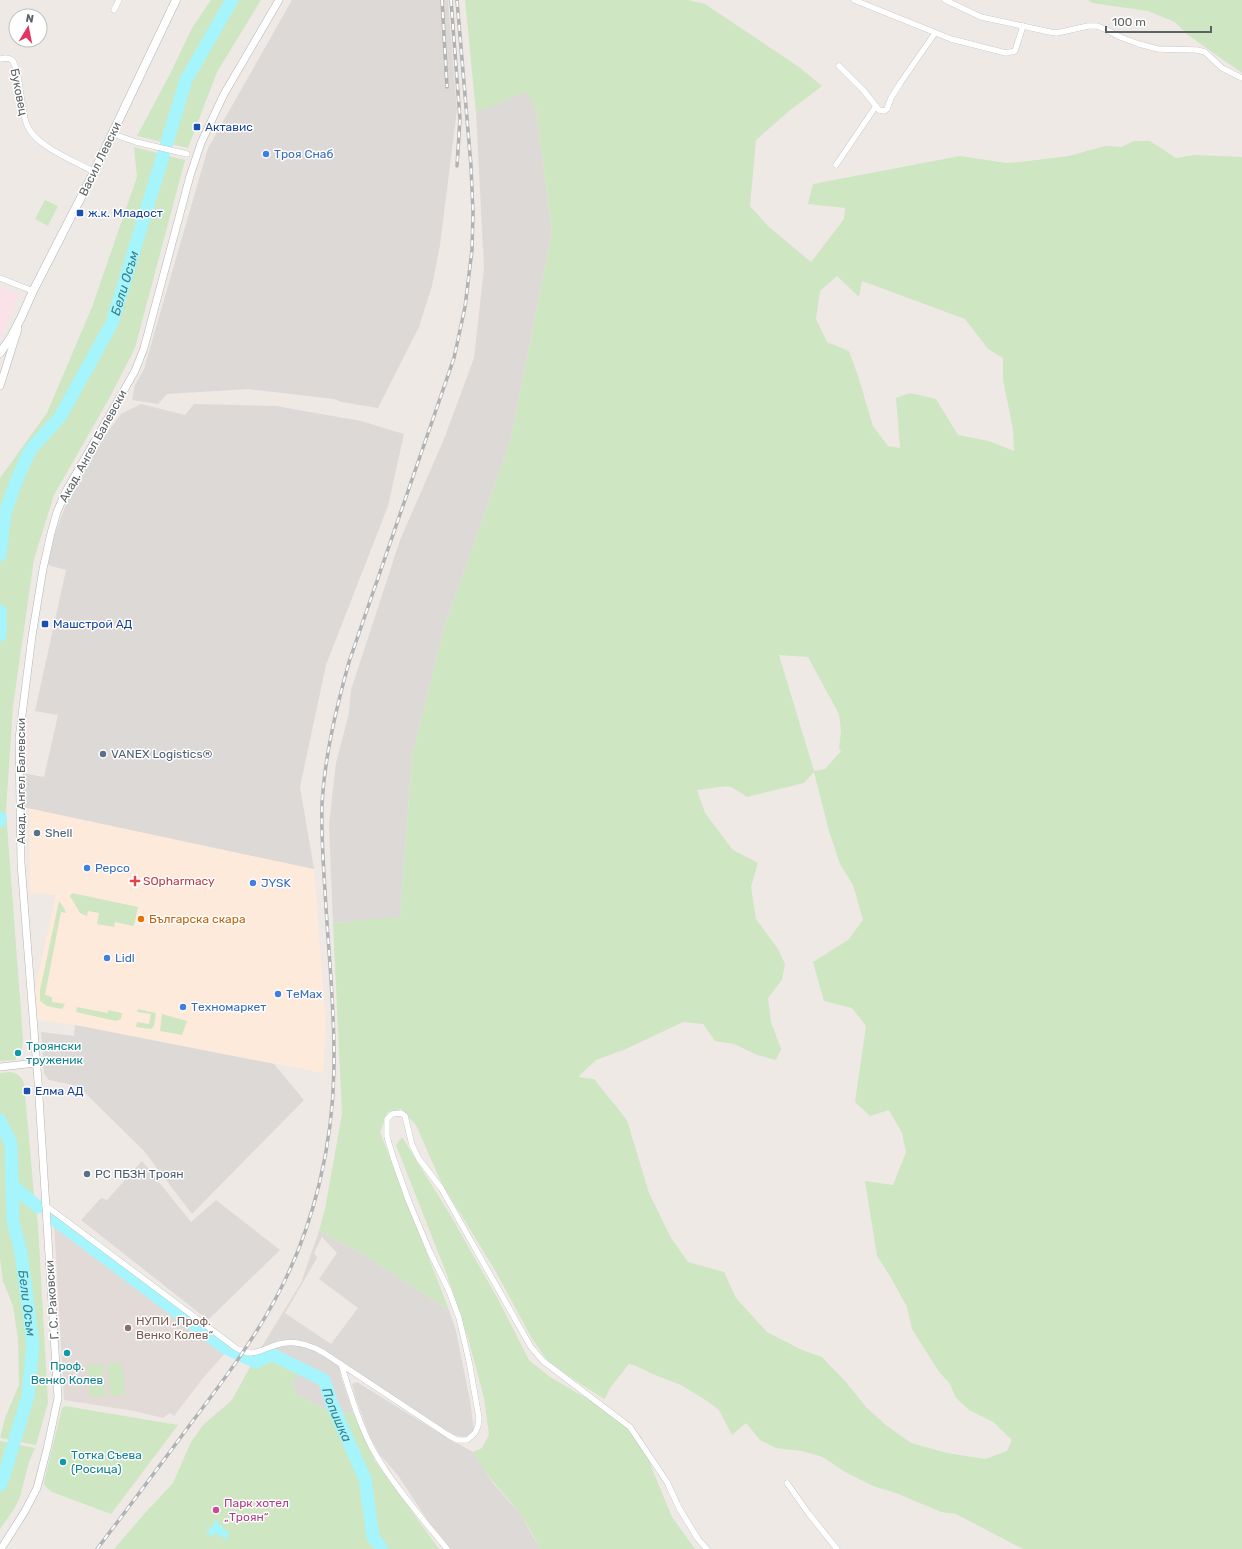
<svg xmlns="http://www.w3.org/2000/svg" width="1242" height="1549" font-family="Rubik,sans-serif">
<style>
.commercial{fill:#fdeadb}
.industrial{fill:#ddd9d7;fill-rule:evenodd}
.education{fill:#e2dad6}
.medical{fill:#fbe2e8}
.green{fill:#cee6c2;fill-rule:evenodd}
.water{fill:#a6f5fd}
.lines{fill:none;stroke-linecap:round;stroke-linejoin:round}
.river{stroke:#a6f5fd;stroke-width:13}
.minor-casing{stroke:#b0b5b7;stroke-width:6}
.tertiary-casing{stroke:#b0b5b7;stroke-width:8}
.secondary-casing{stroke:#afb5b7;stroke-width:9}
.minor{stroke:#fff;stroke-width:5.5}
.tertiary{stroke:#fff;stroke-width:7}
.secondary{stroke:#fff;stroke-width:8}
.rail-casing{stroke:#b1b2b3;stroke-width:3.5}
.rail{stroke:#fff;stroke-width:2;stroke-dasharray:6;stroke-linecap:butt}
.transit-dot{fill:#1a4fb4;stroke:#fff;stroke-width:1.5}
.shop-dot{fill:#3f7fe0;stroke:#fff;stroke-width:1.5}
.service-dot{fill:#5c6f8a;stroke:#fff;stroke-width:1.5}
.health-dot{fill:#e0444e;stroke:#fff;stroke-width:1.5}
.food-dot{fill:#e8710a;stroke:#fff;stroke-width:1.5}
.culture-dot{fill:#0f9aa8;stroke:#fff;stroke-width:1.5}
.education-dot{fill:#8d6e63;stroke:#fff;stroke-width:1.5}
.hotel-dot{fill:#d1479c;stroke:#fff;stroke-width:1.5}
.labels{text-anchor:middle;stroke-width:3;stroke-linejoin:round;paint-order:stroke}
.street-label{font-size:12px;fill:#5d6365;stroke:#fff}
.transit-label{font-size:12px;fill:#164399;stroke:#fff;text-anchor:start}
.shop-label{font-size:12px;fill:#366cbe;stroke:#fff;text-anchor:start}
.service-label{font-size:12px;fill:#4e5e75;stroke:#fff;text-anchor:start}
.health-label{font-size:12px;fill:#be3a42;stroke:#fff;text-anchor:start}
.food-label{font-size:12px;fill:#c56008;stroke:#fff;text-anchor:start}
.culture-label{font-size:12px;fill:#0d838f;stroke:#fff;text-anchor:start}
.education-label{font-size:12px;fill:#785e54;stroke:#fff;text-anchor:start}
.hotel-label{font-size:12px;fill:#b23c85;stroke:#fff;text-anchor:start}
.water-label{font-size:13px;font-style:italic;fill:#387e8c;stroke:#fff}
</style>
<rect width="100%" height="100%" fill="#efe9e5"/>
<path class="commercial" d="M 29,808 L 314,869 L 326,1025 L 323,1073 L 75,1025 L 37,1020 L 35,989 L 56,895 L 40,893 L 30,895 Z"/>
<g class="industrial">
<path d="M 292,0 L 448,0 L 457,110 L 440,245 L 432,286 L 419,327 L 378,408 L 341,402 L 334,399 L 248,389 L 167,394 L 158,404 L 132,400 L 135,385 L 144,369 L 208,148 Z"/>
<path d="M 526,91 L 536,109 L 552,232 L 511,439 L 445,625 L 412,757 L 400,918 L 333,923 L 329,825 L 336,763 L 349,713 L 351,690 L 400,540 L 444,439 L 474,358 L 484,268 L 476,112 Z"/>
<path d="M 141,404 L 185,415 L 194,404 L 276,406 L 361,421 L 404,434 L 388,506 L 326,665 L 300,787 L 314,869 L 23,807 L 22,773 L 44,777 L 58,715 L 35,711 L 66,570 L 48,565 L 55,534 L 67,501 L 104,437 L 121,414 Z"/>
<path d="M 75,1025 L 274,1064 L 304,1100 L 192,1214 L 144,1151 L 78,1086 L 49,1080 L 44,1074 L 41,1032 L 74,1036 Z"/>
<path d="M 142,1161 L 191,1222 L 216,1200 L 280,1250 L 208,1320 L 81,1220 L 101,1198 L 107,1200 Z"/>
<path d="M 319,1231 L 361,1253 L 449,1310 L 456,1331 L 470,1401 L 474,1430 L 467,1438 L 453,1435 L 350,1374 L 341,1371 L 340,1374 L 353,1412 L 337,1415 L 296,1394 L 292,1382 L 301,1371 L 276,1358 L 256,1356 L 301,1283 ZM 322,1237 L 337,1253 L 319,1279 L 358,1308 L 331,1344 L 285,1313 L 317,1258 L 314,1253 Z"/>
<path d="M 357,1382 L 444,1436 L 473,1452 L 479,1462 L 493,1483 L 521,1515 L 540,1549 L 450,1549 L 430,1524 L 397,1474 L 380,1455 L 370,1437 L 356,1399 L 352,1384 Z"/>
</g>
<path class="education" d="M 54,1222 L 74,1241 L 227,1351 L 203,1378 L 174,1416 L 170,1413 L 163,1418 L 134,1411 L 64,1400 Z"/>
<path class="medical" d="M 0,287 L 19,294 L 0,340 Z"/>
<g class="green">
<path d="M 211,0 L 261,0 L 217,72 L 188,148 L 137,136 L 170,74 L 192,28 Z"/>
<path d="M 465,0 L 688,0 L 705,4 L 799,67 L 822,86 L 789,111 L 756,140 L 750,206 L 768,226 L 811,262 L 844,219 L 845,208 L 808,204 L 813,184 L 960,156 L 1006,163 L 1020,162 L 1069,156 L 1105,146 L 1121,147 L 1134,141 L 1150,141 L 1176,158 L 1195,155 L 1242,157 L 1242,1549 L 1023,1549 L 956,1514 L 941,1512 L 896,1493 L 873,1486 L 845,1472 L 823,1457 L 802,1451 L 776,1448 L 760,1440 L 746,1423 L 732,1435 L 719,1410 L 707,1401 L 681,1385 L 655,1375 L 636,1366 L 629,1364 L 610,1388 L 606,1397 L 604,1399 L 573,1379 L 547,1360 L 532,1339 L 496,1272 L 441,1182 L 416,1125 L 401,1109 L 388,1112 L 380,1132 L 449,1310 L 361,1253 L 319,1231 L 325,1209 L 342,1114 L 333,923 L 400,917 L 412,757 L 445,625 L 511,439 L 552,232 L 536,109 L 526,92 L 476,112 ZM 837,276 L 859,297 L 862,281 L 965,319 L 988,349 L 1003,358 L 1003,380 L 1013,429 L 1014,451 L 989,441 L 958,435 L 936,399 L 910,393 L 896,398 L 900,448 L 888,446 L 873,426 L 858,376 L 849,351 L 827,342 L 816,319 L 820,291 ZM 779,655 L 808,657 L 839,714 L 841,732 L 839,748 L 841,751 L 825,769 L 814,771 ZM 814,772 L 829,831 L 840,864 L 853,885 L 863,920 L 848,940 L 813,962 L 824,1001 L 852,1008 L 866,1026 L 855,1102 L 870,1116 L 889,1110 L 902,1133 L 906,1152 L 893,1185 L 865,1181 L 877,1256 L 890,1276 L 907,1307 L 912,1329 L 939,1372 L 950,1384 L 956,1398 L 969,1410 L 993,1422 L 1012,1440 L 1007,1451 L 985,1459 L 947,1453 L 911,1443 L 887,1426 L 867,1408 L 845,1381 L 822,1357 L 802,1350 L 767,1332 L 736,1298 L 724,1272 L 688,1262 L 671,1238 L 649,1193 L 627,1120 L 594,1079 L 578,1077 L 596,1060 L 626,1049 L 683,1022 L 703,1024 L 715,1041 L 734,1044 L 757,1055 L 776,1060 L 781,1049 L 771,1022 L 768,998 L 782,980 L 785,964 L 778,949 L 756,919 L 751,887 L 758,863 L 733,850 L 705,813 L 697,790 C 703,790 727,785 731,787 C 737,790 742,794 747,797 L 804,783 Z"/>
<path d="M 1088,0 L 1242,0 L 1242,73 L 1188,35 L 1175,22 L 1148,11 L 1092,3 Z"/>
<path d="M 134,147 L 185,160 L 135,348 L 110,397 L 54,495 L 34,559 L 13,706 L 6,811 L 23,1039 L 22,1049 L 16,1051 L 16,1060 L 0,1061 L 0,478 L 47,413 L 92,307 L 137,177 Z"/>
<path d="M 45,200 L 58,206 L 48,226 L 35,219 Z"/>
<path d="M 72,893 L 138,907 L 134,925 L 133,926 L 115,922 L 114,927 L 97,924 L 99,913 L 88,911 L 87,916 L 80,913 L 70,896 Z"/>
<path d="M 59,901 L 64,908 L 66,913 L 61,912 L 45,995 L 52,997 L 52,1002 L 65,1004 L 62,1009 L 47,1006 L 40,1001 L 40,990 Z"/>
<path d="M 77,1007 L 108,1013 L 108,1010 L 122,1013 L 121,1019 L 116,1021 L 76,1012 Z"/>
<path d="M 138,1009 L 156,1013 L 154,1026 L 151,1029 L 136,1027 L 137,1022 L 149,1024 L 151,1014 L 137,1012 Z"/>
<path d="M 162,1014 L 187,1021 L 182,1035 L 160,1031 Z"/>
<path d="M 10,1072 C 17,1073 21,1076 24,1083 L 34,1195 L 38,1224 L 48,1403 L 36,1445 L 0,1438 L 5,1418 L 19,1385 L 18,1339 L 13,1306 L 3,1281 L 0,1258 L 0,1073 Z"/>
<path d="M 402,1137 L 451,1216 L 499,1301 L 529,1360 L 550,1377 L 614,1414 L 642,1437 L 653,1471 L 672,1517 L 695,1549 L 540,1549 C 534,1537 528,1525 520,1514 C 504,1493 485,1475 473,1452 L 482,1448 L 489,1435 L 484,1398 L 468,1338 L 447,1275 L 396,1145 Z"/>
<path d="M 55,1217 L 58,1218 L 232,1345 L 227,1351 L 74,1241 L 54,1222 L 53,1219 Z"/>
<path d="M 256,1356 L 276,1358 L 301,1372 L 292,1382 L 296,1394 L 337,1415 L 353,1412 L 375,1461 L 439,1549 L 114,1549 L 145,1513 L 173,1483 L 191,1442 L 203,1425 L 232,1400 Z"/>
<path d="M 122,1363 L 125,1395 L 110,1396 L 107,1364 Z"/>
<path d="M 102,1364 L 105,1396 L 90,1397 L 87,1365 Z"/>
<path d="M 65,1406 L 178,1425 L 111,1514 L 52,1492 L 44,1485 L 44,1482 L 62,1408 Z"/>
<path d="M 0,1441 L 35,1448 L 29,1462 L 20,1497 L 14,1509 L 0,1529 Z"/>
</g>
<path class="water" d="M 214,1520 L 218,1521 L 218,1523 L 228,1532 L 229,1536 L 226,1539 L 217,1534 L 213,1535 L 212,1537 L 208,1533 L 206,1529 L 210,1529 L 214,1524 Z"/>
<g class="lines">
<g class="river">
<path id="s1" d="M 0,555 L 5,513 L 16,482 L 30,450 L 60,417 L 112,323 L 186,80 L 232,0"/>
<path d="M 0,611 L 0,635"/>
<path d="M 0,818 L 0,821"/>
<path id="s2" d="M 0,1120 L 11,1144 L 13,1221 L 21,1253 L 33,1344 L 28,1396 L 4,1476 L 0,1485"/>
<path d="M 12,1185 L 38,1207"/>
<path id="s3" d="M 55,1220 L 224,1347 L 256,1362 L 271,1354 L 324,1380 L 332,1404 L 365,1479 L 373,1537 L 382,1549"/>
</g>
<g class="minor-casing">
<g id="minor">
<path d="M 854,0 L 951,39 L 1006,53 L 1015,51 L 1023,26"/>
<path d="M 945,0 L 981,17 L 1050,32 L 1057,33 L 1088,26 L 1097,26 L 1107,30 L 1120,37 L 1139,44 L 1158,49 L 1197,50 L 1205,52 L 1222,68 L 1242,78"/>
<path d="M 114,10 L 119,0"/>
<path d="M 0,59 C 4,58 8,57 12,60 C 20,68 21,112 27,125 C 35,146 75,161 94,172"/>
<path d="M 839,66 L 864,91 L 879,110 L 884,111 L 887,109 L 891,98 L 901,82 L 935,33"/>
<path d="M 113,134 L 136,142 L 187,154"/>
<path d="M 836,165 L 876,106"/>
<path d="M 0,278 L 33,291"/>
<path d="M 45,1205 L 236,1348 C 241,1350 246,1353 251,1353 C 262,1352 273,1344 285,1343 C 299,1341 312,1346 324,1353 L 448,1435 L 457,1440 L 467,1440 L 475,1433 L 478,1426 L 479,1418 L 469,1361 L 459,1318 L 449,1291 L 429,1250 L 409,1202 L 394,1160 L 387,1137 L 387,1119 L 392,1114 L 401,1113 L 405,1116 L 412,1145 L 419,1159 L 441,1188 L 531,1347 L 543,1361 L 630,1427 L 667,1482 L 679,1508 L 698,1539 L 707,1549"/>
<path d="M 341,1364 C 350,1392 358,1421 372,1448 C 392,1484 421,1517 447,1549"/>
<path d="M 787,1483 L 809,1514 L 837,1549"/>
</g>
</g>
<g class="tertiary-casing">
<g id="tertiary">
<path d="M 0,386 L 18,329"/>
<path d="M 0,1067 L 36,1063"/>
<path d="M 1,1549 L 25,1511 L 37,1488 L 47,1449 L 58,1398 L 38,1081 L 21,863 L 19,739 L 32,636 L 43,569 L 51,533 L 57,512 L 65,493 L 135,371 L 144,348 L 190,176 L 201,143 L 224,94 L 279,0"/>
</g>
</g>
<g class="secondary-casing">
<path id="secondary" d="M 0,353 L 11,337 L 21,318 L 33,291 L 94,172 L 176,0"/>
</g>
<use href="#minor" class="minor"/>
<use href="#tertiary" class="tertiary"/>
<use href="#secondary" class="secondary"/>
<g class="rail-casing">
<g id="rail">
<path d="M 442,0 L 447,87"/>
<path d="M 451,0 L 460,119 L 457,166"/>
<path d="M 97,1549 C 129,1507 161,1464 192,1422 C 223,1381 254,1340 278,1294 C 314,1226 333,1145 334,1067 C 335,1008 328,949 325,890 C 323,861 321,832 322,803 C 325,755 336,709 349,662 L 454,358 L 465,307 L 472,250 L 473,213 L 471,166 L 457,0"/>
</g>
</g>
<use href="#rail" class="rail"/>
</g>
<g class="transit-dot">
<rect x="193" y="123" width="8" height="8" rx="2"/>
<rect x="76" y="209" width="8" height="8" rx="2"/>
<rect x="41" y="620" width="8" height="8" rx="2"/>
<rect x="23" y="1087" width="8" height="8" rx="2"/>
</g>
<g class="shop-dot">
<circle cx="266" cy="154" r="4"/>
<circle cx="87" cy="868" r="4"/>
<circle cx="253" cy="883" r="4"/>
<circle cx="107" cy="958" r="4"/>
<circle cx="278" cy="994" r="4"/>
<circle cx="183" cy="1007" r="4"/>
</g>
<g class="service-dot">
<circle cx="103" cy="754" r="4"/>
<circle cx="37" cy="833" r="4"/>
<circle cx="87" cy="1174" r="4"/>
</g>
<path class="health-dot" d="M133 875h4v4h4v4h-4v4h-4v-4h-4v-4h4z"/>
<circle class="food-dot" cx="141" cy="919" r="4"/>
<g class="culture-dot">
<circle cx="18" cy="1053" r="4"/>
<circle cx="67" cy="1353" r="4"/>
<circle cx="63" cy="1462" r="4"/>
</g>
<circle class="education-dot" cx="128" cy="1328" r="4"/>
<circle class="hotel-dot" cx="216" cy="1510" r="4"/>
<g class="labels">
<g class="street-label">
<text transform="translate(19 92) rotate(79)" y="4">Буковец</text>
<text transform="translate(100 159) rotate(-64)" y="4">Васил Левски</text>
<text transform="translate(93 446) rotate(-61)" y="4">Акад. Ангел Балевски</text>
<text transform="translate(21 781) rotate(-90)" y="4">Акад. Ангел Балевски</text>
<text transform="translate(52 1300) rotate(-94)" y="4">Г. С. Раковски</text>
</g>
<g class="transit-label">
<text x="205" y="131">Актавис</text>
<text x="88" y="217">ж.к. Младост</text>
<text x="53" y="628">Машстрой АД</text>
<text x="35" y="1095">Елма АД</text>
</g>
<g class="shop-label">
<text x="274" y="158">Троя Снаб</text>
<text x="95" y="872">Pepco</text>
<text x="261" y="887">JYSK</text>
<text x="115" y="962">Lidl</text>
<text x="286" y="998">ТеМах</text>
<text x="191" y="1011">Техномаркет</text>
</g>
<g class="service-label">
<text x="111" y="758">VANEX Logistics®</text>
<text x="45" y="837">Shell</text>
<text x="95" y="1178">РС ПБЗН Троян</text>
</g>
<g class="health-label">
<text x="143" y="885">SOpharmacy</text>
</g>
<g class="food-label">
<text x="149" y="923">Българска скара</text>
</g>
<g class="culture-label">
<text x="26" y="1050">Троянски<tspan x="26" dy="14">труженик</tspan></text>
<text x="67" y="1370" text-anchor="middle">Проф.<tspan x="67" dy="14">Венко Колев</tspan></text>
<text x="71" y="1459">Тотка Съева<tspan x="71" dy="14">(Росица)</tspan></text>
</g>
<g class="education-label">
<text x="136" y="1325">НУПИ „Проф.<tspan x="136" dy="14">Венко Колев“</tspan></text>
</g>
<g class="hotel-label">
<text x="224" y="1507">Парк хотел<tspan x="224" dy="14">„Троян“</tspan></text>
</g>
<g class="water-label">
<text dy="5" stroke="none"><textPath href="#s1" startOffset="304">Бели Осъм</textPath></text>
<text dy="5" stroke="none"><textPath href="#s2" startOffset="187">Бели Осъм</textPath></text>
<text dy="5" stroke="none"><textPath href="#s3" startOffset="360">Попишка</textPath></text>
</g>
</g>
<g transform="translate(28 28) rotate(10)"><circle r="19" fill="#ffffff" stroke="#bec1c1"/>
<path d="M0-3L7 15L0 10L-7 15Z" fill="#e63462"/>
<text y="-6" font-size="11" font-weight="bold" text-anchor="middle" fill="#5d6365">N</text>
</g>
<path d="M1106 26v6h105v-6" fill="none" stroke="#5d6365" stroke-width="2"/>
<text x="1112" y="26" font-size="12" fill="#5d6365" stroke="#ffffff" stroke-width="3" paint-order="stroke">100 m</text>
</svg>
